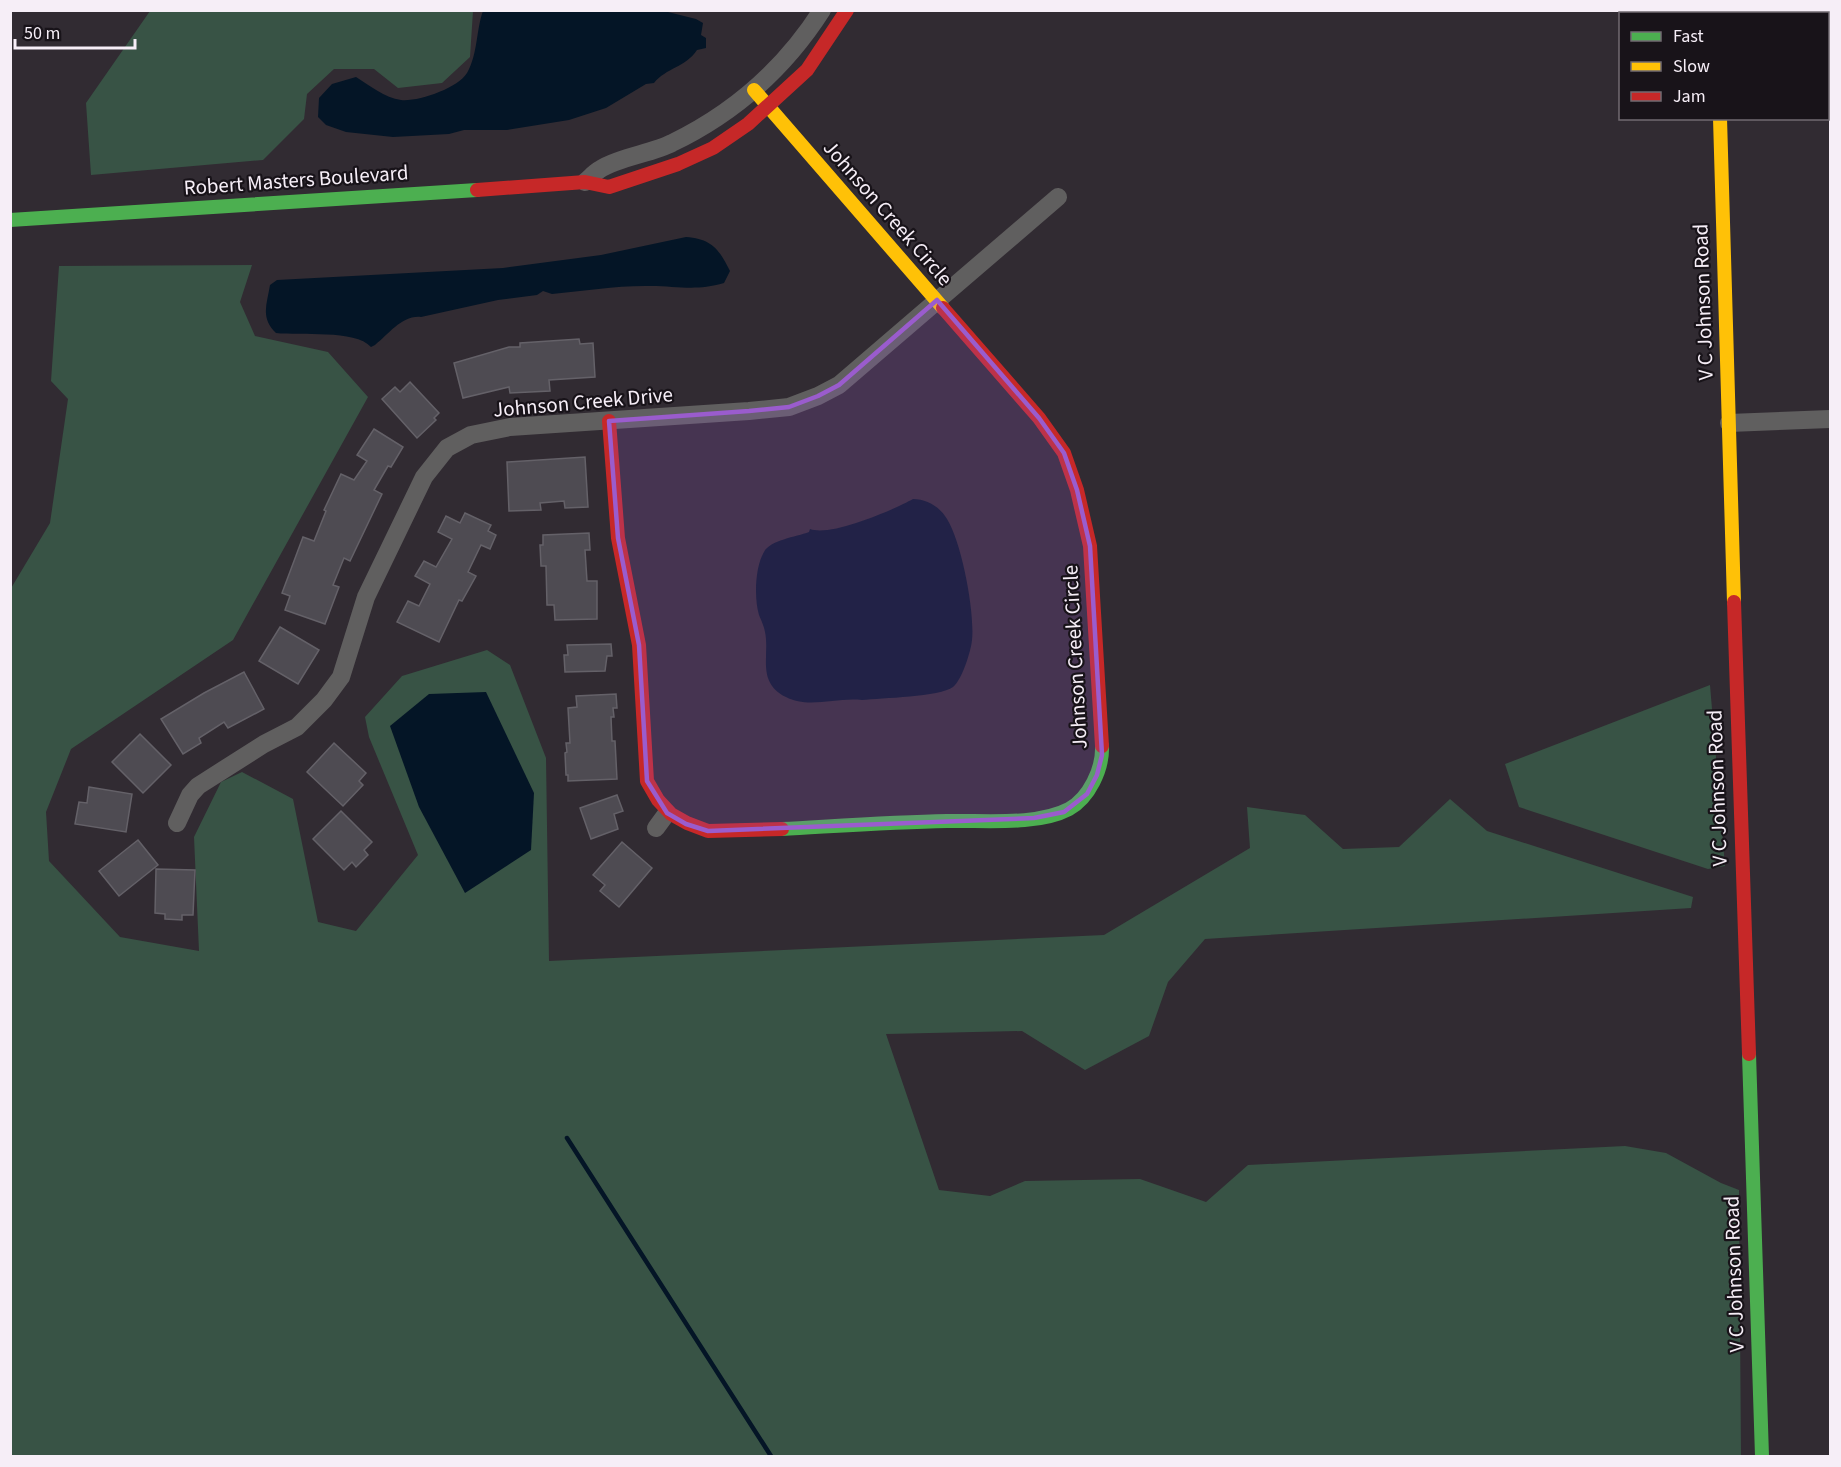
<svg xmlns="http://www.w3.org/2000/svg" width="1841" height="1467" font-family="'Source Sans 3',sans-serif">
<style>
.green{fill:#385345}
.water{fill:#041526}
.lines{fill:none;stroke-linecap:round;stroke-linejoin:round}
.stream{stroke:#041526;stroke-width:4.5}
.building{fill:#4e4b52;stroke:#646168;stroke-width:1.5}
.street{stroke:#605f5f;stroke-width:18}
.fast{stroke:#4caf50;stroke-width:14}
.slow{stroke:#ffc107;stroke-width:14}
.jam{stroke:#c62828;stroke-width:14}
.marked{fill:#9a5ccd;fill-opacity:0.2;stroke:#9a5ccd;stroke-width:4.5;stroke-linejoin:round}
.labels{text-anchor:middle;stroke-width:4.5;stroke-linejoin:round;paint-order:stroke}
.street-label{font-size:21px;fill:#f6eef7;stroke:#181319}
</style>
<rect width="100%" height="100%" fill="#312b32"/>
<g class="green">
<path d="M 150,11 L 473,11 L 470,57 L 442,83 L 398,88 L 374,69 L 334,69 L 307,94 L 304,119 L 263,160 L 91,175 L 86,103 Z"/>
<path d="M 252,265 L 240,302 L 255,336 L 328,352 L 368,397 L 233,640 L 71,749 L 46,812 L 49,861 L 120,937 L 199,951 L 194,837 L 221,782 L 242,772 L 293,799 L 318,922 L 356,931 L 418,855 L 369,737 L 365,717 L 402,676 L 487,650 L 510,665 L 546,758 L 549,961 L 1104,935 L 1250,848 L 1247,807 L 1305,815 L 1343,849 L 1399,847 L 1450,799 L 1487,831 L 1693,897 L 1691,908 L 1205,939 L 1168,982 L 1149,1036 L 1085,1070 L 1022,1031 L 886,1034 L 939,1190 L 990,1196 L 1025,1181 L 1140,1179 L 1206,1202 L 1248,1165 L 1625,1146 L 1666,1153 L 1721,1183 L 1739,1190 L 1741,1456 L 11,1456 L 10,590 L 50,523 L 68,399 L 51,381 L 59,266 Z"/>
<path d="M 1710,685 L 1725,866 L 1708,869 L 1519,807 L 1505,764 Z"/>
</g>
<g class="water">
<path d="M 660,10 L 696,19 L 703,23 L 701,35 L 706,38 L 706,48 L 697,50 C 686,67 666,68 654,83 L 646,84 L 606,108 L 569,120 L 507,130 L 464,130 L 449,134 L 393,137 L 346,132 L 326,125 L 318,117 L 319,98 L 332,84 L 356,77 C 369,85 385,98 401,100 C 418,102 458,88 467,73 C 478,54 476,30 483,11 Z"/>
<path d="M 686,237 C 712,239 719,249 730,271 L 724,283 C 693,292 675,285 645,286 C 614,286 583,291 552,294 L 543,291 L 537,295 L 498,300 L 421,317 C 402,315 389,334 375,345 L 371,347 C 355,329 300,336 276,333 C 260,318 267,304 270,285 L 277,280 L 503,268 L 601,255 Z"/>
<path d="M 913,499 C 927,499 940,507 947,519 C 962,543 975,613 972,640 C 971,651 962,680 953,687 C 940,697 881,698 862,700 C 837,697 808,709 786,697 C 756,682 770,655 765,632 C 764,626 761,620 759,615 C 754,598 755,567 764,552 C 770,540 796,537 809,532 L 810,529 C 831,537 893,510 913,499 Z"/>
<path d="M 486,692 L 534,793 L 531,850 L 465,893 L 419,807 L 390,726 L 429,694 Z"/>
</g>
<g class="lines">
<path class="stream" d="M 567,1138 L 771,1456"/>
</g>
<g class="building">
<path d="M 579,339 L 580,344 L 593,343 L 595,377 L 549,380 L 550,391 L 510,393 L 509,387 L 463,398 L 454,363 L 509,347 L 520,347 L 520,343 Z"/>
<path d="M 410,382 L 439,413 L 434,418 L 436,420 L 417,438 L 382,399 L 395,387 L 400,392 Z"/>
<path d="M 374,429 L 403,447 L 391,467 L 388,466 L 374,490 L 382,494 L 350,561 L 344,558 L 333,585 L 339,587 L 325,624 L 285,610 L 290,596 L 282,593 L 303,537 L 314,541 L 326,511 L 324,510 L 341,474 L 354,480 L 367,461 L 357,455 Z"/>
<path d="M 585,457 L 588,507 L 565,508 L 564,501 L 540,503 L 541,510 L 509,511 L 507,462 Z"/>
<path d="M 465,513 L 491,525 L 488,531 L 496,535 L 490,549 L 481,545 L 468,572 L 476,576 L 462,601 L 459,600 L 439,642 L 397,622 L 408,601 L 419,606 L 430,584 L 415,576 L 424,561 L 436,567 L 452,539 L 438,532 L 446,516 L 460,523 Z"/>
<path d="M 589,533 L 590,550 L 585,550 L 587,581 L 597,581 L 597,619 L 555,620 L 554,605 L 547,605 L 546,566 L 541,566 L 540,545 L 543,545 L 543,535 Z"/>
<path d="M 280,627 L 319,650 L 298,684 L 259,661 Z"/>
<path d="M 611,644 L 612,656 L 607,656 L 605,671 L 565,672 L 564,655 L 568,655 L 567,645 Z"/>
<path d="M 244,672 L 264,709 L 228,728 L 224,722 L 199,738 L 201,743 L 183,754 L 161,719 L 204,693 Z"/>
<path d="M 616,694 L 617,708 L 613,708 L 614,717 L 611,717 L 612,741 L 615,741 L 617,779 L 568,781 L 568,775 L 566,775 L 565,753 L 567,752 L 566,743 L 570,743 L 568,708 L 577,707 L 576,696 Z"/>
<path d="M 140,734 L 171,765 L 143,793 L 112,762 Z"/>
<path d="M 334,743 L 366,773 L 359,781 L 363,785 L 343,806 L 307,772 Z"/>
<path d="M 89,787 L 132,794 L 126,832 L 75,824 L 79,802 L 87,803 Z"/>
<path d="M 617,795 L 623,811 L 614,814 L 618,829 L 591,839 L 580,808 Z"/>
<path d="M 341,811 L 372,842 L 364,850 L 368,855 L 356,867 L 352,862 L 344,870 L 313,839 Z"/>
<path d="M 138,840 L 158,865 L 119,896 L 99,871 Z"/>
<path d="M 622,842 L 652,868 L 619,907 L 600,891 L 605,885 L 593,875 Z"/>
<path d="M 156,869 L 195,870 L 193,915 L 182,915 L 182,920 L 165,919 L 165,914 L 155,913 Z"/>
</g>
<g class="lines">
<g class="street">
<path d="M 1717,10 L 1717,14"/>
<path d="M 585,182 C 590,178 594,173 599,170 C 616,158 653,153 672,143 C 734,113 785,68 822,10"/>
<path d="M 1729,423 L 1830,419"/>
<path d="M 177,823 L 190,795 L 198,786 L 264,744 L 297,727 L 324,700 L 341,677 L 366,597 L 424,477 L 447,448 L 471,435 L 510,427 L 749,411 L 789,407 L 818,396 L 839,385 L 1058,197"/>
<path d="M 656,828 L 667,813"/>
</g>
<g class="fast">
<path d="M 10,220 L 477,190"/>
<path d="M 782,829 C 837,826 892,822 947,821 C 983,820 1037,826 1069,809 C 1089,798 1103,769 1102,746"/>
<path d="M 1749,1054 L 1762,1456"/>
</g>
<g class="slow">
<path d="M 754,90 L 943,308"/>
<path d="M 1720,118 L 1734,602"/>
</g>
<g class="jam">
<path d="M 477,190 L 585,182 L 609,187 L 678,164 L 713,148 L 748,124 L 807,70 L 847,10"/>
<path d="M 943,308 L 1039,418 L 1064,453 L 1077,490 L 1090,546 L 1102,746"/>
<path d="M 609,421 L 618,538 L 639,645 L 647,781 L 658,800 L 671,814 L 687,823 L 708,831 L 782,829"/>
<path d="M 1734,602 L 1749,1054"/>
</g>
</g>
<path class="marked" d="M 937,300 L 1039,418 L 1064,453 L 1077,490 L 1090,546 L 1102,755 L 1097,775 L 1087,794 L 1064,812 L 1034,818 L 708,831 L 686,824 L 667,813 L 647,781 L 639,645 L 618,538 L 609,421 L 749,411 L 789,407 L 818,396 L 839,385 Z"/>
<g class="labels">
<g class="street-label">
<text transform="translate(296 180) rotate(-4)" y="7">Robert Masters Boulevard</text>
<text transform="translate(888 213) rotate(49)" y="7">Johnson Creek Circle</text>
<text transform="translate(1703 302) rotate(-92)" y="7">V C Johnson Road</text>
<text transform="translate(583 402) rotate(-5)" y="7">Johnson Creek Drive</text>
<text transform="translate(1075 657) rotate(-93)" y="7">Johnson Creek Circle</text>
<text transform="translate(1717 788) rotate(-92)" y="7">V C Johnson Road</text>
<text transform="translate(1734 1274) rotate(-92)" y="7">V C Johnson Road</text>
</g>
</g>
<rect width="1841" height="1467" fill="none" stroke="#f6eef7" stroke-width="24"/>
<rect x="1619" y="12" width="210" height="108" fill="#181319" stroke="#716b72" stroke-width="1.5"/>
<rect x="1631" y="32" width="30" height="9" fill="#4caf50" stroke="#716b72" stroke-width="1.5"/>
<text x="1673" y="42" font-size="18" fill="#f6eef7">Fast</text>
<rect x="1631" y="62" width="30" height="9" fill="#ffc107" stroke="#716b72" stroke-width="1.5"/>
<text x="1673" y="72" font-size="18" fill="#f6eef7">Slow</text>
<rect x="1631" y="92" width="30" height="9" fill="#c62828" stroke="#716b72" stroke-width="1.5"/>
<text x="1673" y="102" font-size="18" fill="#f6eef7">Jam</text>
<path d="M15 39v9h120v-9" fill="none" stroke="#f6eef7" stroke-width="3"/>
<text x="24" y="39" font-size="18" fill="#f6eef7" stroke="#181319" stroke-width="4.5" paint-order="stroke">50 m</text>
</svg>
